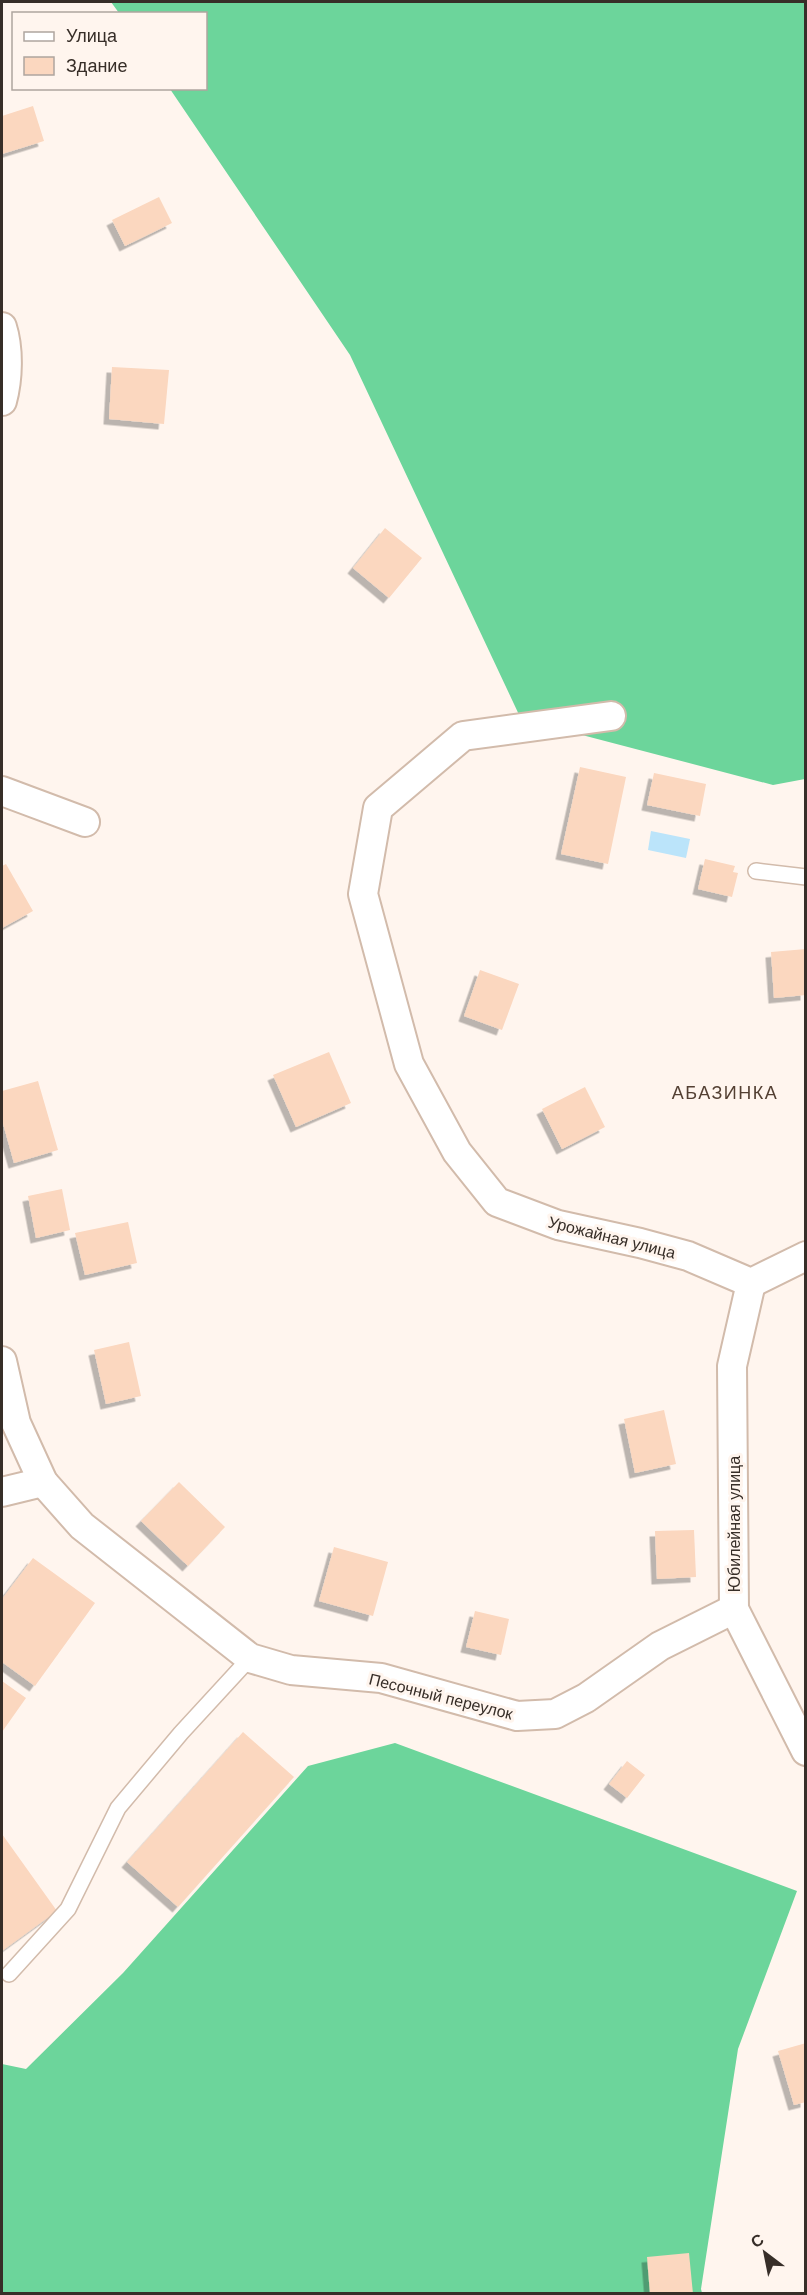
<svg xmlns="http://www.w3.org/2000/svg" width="807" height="2295" font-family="Arial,sans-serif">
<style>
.forest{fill:#6cd59b}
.water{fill:#bbe4fa}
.building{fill:#fbd7bf;filter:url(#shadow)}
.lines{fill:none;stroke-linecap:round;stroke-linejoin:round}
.lane-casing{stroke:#d2bbab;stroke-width:18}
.street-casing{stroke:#d2bbab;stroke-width:32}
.lane{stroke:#fff;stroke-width:15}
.street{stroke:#fff;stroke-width:28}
.labels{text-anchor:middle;stroke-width:6;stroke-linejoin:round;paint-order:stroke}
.street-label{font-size:16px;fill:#372e28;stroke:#fff5ee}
.neighbourhood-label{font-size:18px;letter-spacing:1.5px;fill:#533f32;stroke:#fff5ee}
</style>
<defs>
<filter id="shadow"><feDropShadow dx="-5.5" dy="5.5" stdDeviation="0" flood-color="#0004"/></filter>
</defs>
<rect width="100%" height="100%" fill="#fff5ee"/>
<g class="forest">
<path d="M 111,2 L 805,2 L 805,779 L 773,785 L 521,719 L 350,355 L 170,89 L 206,88 L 206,14 L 119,13 Z"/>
<path d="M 395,1743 L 797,1891 L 738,2049 L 701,2289 L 702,2293 L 2,2294 L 2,2064 L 26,2069 L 123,1973 L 308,1766 Z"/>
</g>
<path class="water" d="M 651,831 L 690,839 L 686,858 L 648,850 Z"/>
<g class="building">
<path d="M 33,106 L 44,141 L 2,154 L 2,116 Z"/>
<path d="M 159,197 L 172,223 L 125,246 L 112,220 Z"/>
<path d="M 112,367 L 169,370 L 164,424 L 109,419 Z"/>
<path d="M 385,528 L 422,558 L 389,598 L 353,568 Z"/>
<path d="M 580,767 L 626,777 L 608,864 L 561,854 Z"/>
<path d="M 654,773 L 706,784 L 700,816 L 647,805 Z"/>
<path d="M 705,859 L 735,866 L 733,872 L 738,873 L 732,897 L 698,889 Z"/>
<path d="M 6,864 L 33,911 L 2,928 L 2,866 Z"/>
<path d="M 806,949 L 806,995 L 774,998 L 771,952 Z"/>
<path d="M 480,970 L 519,984 L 502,1030 L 464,1016 Z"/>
<path d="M 329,1052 L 351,1103 L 296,1127 L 273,1075 Z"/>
<path d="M 38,1081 L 58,1150 L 14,1163 L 2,1120 L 2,1091 Z"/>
<path d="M 585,1087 L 605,1127 L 562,1149 L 542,1109 Z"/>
<path d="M 62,1189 L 70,1230 L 36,1238 L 28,1196 Z"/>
<path d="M 128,1222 L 137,1263 L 85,1275 L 75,1233 Z"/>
<path d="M 129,1342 L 141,1396 L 106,1404 L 94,1350 Z"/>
<path d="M 664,1410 L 676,1464 L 635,1473 L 624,1419 Z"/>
<path d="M 179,1482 L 225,1527 L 188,1566 L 141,1521 Z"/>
<path d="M 694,1530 L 696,1577 L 657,1579 L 655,1531 Z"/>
<path d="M 334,1547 L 388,1562 L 373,1616 L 319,1601 Z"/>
<path d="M 33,1558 L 95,1603 L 35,1686 L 2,1662 L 2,1599 Z"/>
<path d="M 475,1611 L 509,1619 L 501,1655 L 466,1647 Z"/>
<path d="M 2,1681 L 26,1698 L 2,1732 Z"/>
<path d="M 243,1732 L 294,1777 L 178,1907 L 127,1862 Z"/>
<path d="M 627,1761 L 645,1775 L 627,1798 L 609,1784 Z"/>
<path d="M 2,1834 L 57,1911 L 2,1951 Z"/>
<path d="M 806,2043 L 806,2102 L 794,2105 L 778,2051 Z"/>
<path d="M 689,2253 L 693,2294 L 650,2294 L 647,2257 Z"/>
</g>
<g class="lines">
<g class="lane-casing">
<g id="lane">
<path d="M 756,871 L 806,877"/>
<path d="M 9,1974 L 68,1909 L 118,1808 L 181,1733 L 250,1658"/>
</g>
</g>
<g class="street-casing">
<g id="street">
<path d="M 2,327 C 9,349 8,379 2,401"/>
<path d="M 611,716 L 463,736 L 378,808 L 363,894 L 409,1064 L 457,1152 L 497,1202 L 558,1225 L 640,1243 L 688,1256 L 751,1283 L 806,1256"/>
<path d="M 2,791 L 85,822"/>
<path d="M 751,1283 L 732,1366 L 734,1609 L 806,1751"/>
<path d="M 2,1361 L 16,1423 L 43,1482 L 82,1526 L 250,1658 L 291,1670 L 381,1678 L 517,1716 L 555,1714 L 586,1698 L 660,1646 L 734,1609"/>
<path d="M 2,1492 L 43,1482"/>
</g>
</g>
<use href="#lane" class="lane"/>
<use href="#street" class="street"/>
</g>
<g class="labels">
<g class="street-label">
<text transform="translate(612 1237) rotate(14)" y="6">Урожайная улица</text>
<text transform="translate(734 1524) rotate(-90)" y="6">Юбилейная улица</text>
<text transform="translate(441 1696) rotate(14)" y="6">Песочный переулок</text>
</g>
<g class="neighbourhood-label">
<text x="725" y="1099">АБАЗИНКА</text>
</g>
</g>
<rect width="807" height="2295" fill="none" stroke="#372e28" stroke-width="6"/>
<rect x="12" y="12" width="195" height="78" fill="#fff5ee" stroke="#afa59f" stroke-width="1.5"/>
<rect x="24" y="32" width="30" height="9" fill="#ffffff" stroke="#afa59f" stroke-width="1.5"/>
<text x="66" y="42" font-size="18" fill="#372e28">Улица</text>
<rect x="24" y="57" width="30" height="18" fill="#fbd7bf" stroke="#afa59f" stroke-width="1.5"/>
<text x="66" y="72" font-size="18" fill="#372e28">Здание</text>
<g transform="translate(765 2253) rotate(328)" stroke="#fff5ee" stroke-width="4.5" paint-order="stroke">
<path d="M0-4.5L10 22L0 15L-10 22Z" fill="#372e28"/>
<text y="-9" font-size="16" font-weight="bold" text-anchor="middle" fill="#372e28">С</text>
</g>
</svg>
